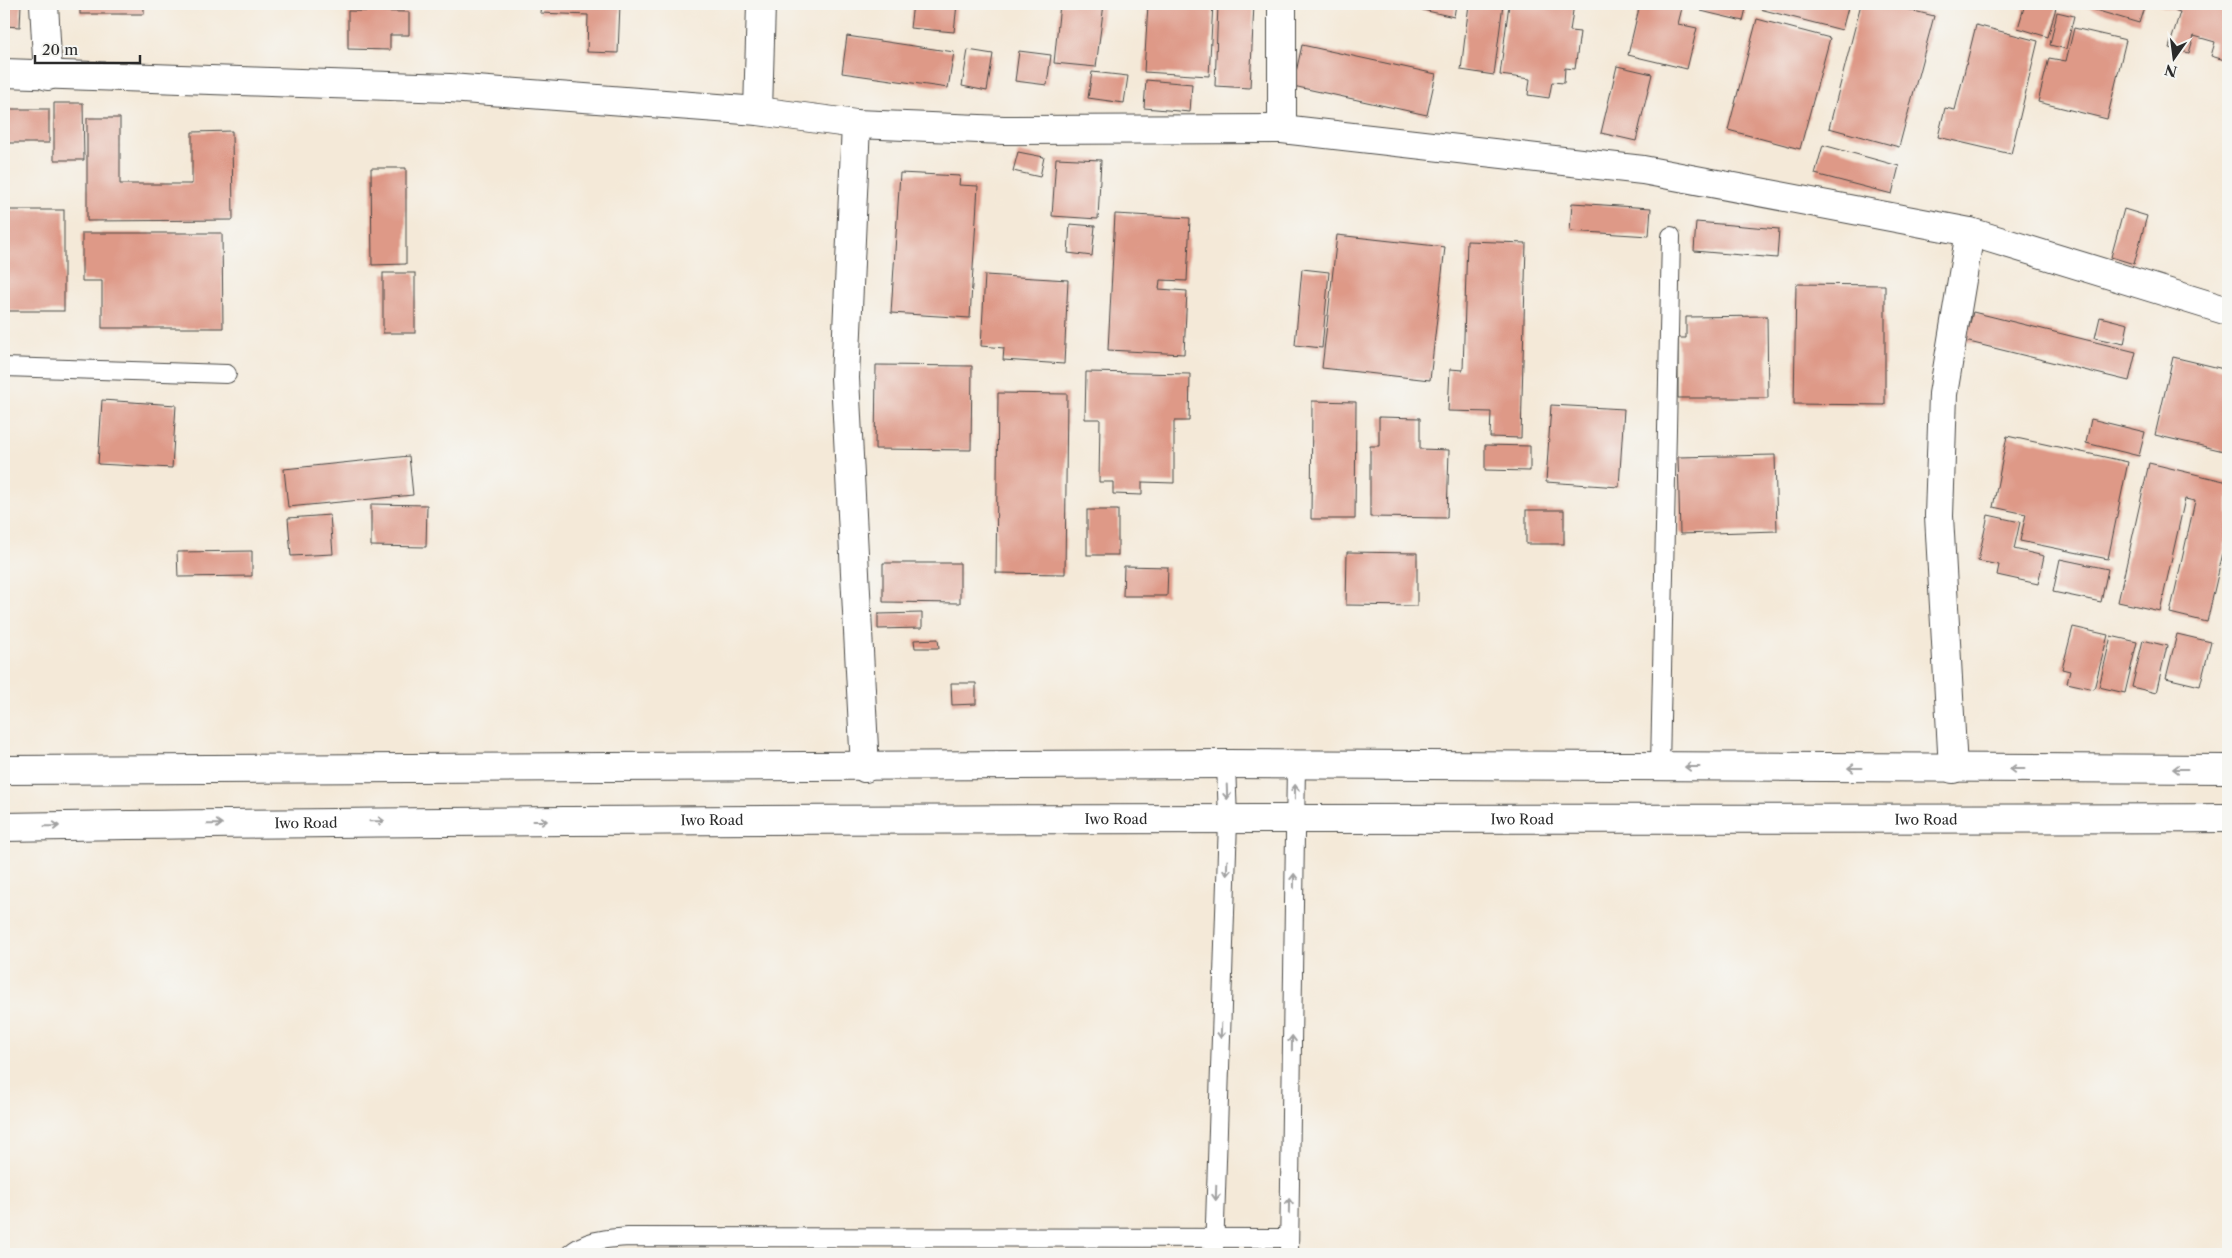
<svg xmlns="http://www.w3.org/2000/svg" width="2232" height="1258" font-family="'Libre Caslon Text',serif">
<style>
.building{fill:#de9987}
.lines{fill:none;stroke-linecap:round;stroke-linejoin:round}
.lane-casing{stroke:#494845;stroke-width:20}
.street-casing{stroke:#494845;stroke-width:30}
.primary-casing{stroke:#494845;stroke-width:30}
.lane{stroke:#fff;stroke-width:18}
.street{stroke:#fff;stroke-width:28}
.primary{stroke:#fff;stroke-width:28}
.oneway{stroke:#a0a0a0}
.labels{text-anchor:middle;stroke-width:4;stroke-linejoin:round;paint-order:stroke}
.street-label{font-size:14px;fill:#2b2b2b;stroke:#f6f6f2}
</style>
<rect width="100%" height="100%" fill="#f6f6f2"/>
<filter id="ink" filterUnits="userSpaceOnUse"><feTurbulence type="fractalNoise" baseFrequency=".02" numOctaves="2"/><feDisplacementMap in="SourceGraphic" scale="10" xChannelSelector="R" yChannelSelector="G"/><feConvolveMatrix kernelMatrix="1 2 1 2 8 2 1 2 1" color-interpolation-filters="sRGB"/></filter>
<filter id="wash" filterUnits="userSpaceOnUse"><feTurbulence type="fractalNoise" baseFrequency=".0096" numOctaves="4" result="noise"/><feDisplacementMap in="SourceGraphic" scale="20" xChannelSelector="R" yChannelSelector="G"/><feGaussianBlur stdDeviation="1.12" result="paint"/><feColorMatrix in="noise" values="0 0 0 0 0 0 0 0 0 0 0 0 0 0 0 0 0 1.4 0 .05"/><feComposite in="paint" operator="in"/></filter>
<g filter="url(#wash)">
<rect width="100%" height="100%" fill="#f4e9d8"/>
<g id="blocks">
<g class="building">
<path d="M 4,4 L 21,4 L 20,27 L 4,26 Z"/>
<rect x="80" y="4" width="64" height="10"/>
<path d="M 541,4 L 620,4 L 618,53 L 587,52 L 588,15 L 540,13 Z"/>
<path d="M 913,4 L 957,4 L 954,32 L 910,28 Z"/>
<path d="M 1060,4 L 1104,4 L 1096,67 L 1054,63 Z"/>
<path d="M 1148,4 L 1213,4 L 1209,76 L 1144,72 Z"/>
<path d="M 1218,4 L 1254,4 L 1250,88 L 1215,86 Z"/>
<path d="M 1396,4 L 1456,4 L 1454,17 Z"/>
<path d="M 1469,4 L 1503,4 L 1494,75 L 1461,70 Z"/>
<path d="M 1509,4 L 1574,4 L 1570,31 L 1580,32 L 1575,69 L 1565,68 L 1564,83 L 1552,82 L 1549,98 L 1528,95 L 1530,79 L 1500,75 Z"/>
<path d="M 1640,4 L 1683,4 L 1678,24 L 1697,28 L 1687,69 L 1628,55 Z"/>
<path d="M 1702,4 L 1747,4 L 1743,21 L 1701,11 Z"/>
<path d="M 1761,4 L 1849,4 L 1842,30 L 1760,9 Z"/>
<path d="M 1861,4 L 1886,4 L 1934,16 L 1899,147 L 1829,128 Z"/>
<path d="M 2025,4 L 2057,4 L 2048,37 L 2018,28 Z"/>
<path d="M 2075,4 L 2145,4 L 2139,23 Z"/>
<path d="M 2156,4 L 2228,4 L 2228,61 L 2211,56 L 2215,42 L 2194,36 L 2189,53 L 2169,48 L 2180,12 Z"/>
<path d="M 348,11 L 409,12 L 409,35 L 390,35 L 390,50 L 348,49 Z"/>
<path d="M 2057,12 L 2074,16 L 2066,49 L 2050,45 Z"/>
<path d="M 1757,19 L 1830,38 L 1800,149 L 1728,130 Z"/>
<path d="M 1976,25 L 2038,41 L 2011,154 L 1938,137 L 1945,108 L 1955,110 Z"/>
<path d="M 2074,28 L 2126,40 L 2107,119 L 2038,102 L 2049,58 L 2066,61 Z"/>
<path d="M 847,36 L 954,52 L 948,88 L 842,73 Z"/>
<path d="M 1302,45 L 1436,74 L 1427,115 L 1293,86 Z"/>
<path d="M 968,50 L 993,54 L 987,91 L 962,86 Z"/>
<path d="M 1019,51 L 1051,55 L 1047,85 L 1015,81 Z"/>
<path d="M 1617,66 L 1652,74 L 1636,141 L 1601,133 Z"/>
<path d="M 1092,72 L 1128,76 L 1124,103 L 1088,98 Z"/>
<path d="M 1146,80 L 1192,84 L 1190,112 L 1144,108 Z"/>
<path d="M 54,103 L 83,103 L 84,160 L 54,160 Z"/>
<rect x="4" y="109" width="45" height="34"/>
<path d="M 87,118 L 120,118 L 120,184 L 192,184 L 192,132 L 232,131 L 233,220 L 87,221 Z"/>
<path d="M 1823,145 L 1899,166 L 1892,194 L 1815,174 Z"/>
<path d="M 1018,152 L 1044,157 L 1040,177 L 1013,171 Z"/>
<path d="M 1056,158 L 1101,160 L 1098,219 L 1052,216 Z"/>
<path d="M 371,168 L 406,168 L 406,264 L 372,265 Z"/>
<path d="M 900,173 L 960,176 L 959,185 L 978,186 L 970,318 L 891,313 Z"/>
<path d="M 1572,203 L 1651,208 L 1649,236 L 1570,231 Z"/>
<path d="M 2124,209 L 2147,216 L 2134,264 L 2111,257 Z"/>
<rect x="4" y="210" width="60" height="101"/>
<path d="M 1115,214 L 1190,218 L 1187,281 L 1160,280 L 1159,289 L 1187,291 L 1184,354 L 1108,350 Z"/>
<path d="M 1696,222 L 1779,229 L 1777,258 L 1694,251 Z"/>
<path d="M 1070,224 L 1095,226 L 1092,256 L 1068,253 Z"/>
<path d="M 82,233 L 222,233 L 223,328 L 102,328 L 102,281 L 82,281 Z"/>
<path d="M 1337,235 L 1445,247 L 1430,380 L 1322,368 Z"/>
<path d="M 1467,241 L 1526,243 L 1521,438 L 1490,437 L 1491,412 L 1448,411 L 1450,369 L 1463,370 Z"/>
<path d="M 1302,269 L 1329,272 L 1322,348 L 1295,345 Z"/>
<rect x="383" y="273" width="32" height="60"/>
<path d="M 985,275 L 1068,280 L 1064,364 L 1003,360 L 1004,348 L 981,346 Z"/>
<path d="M 1796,284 L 1885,285 L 1885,405 L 1794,404 Z"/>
<path d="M 1973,312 L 2136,352 L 2129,381 L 1965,341 Z"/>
<path d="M 1767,316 L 1768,398 L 1678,398 L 1678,338 L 1686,338 L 1686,317 Z"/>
<path d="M 2100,317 L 2128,324 L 2124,344 L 2095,338 Z"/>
<path d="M 2173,357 L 2228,370 L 2228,452 L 2155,435 Z"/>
<path d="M 876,365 L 972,366 L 971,450 L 875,449 Z"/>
<path d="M 1086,372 L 1190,374 L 1189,421 L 1174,421 L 1174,483 L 1142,482 L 1142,495 L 1113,494 L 1113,482 L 1099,482 L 1100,419 L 1085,419 Z"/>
<path d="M 998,393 L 1067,394 L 1065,574 L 996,573 Z"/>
<path d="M 102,400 L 176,405 L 172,468 L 98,464 Z"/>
<path d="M 1312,401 L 1356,402 L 1355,519 L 1311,519 Z"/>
<path d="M 1551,405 L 1624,409 L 1619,487 L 1546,482 Z"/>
<path d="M 1379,417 L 1420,418 L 1420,449 L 1449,450 L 1447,518 L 1370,517 L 1370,446 L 1379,446 Z"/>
<path d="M 2091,419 L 2145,432 L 2139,456 L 2086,443 Z"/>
<path d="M 2007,436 L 2128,462 L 2108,559 L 2020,541 L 2026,514 L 1993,507 Z"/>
<path d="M 1485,445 L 1530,446 L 1530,471 L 1485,470 Z"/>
<path d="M 1775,455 L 1777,531 L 1680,534 L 1678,457 Z"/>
<path d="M 409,456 L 413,495 L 288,507 L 284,469 Z"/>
<path d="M 2149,463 L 2228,482 L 2228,531 L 2207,622 L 2170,613 L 2195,501 L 2185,499 L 2160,611 L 2118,602 Z"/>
<path d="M 371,504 L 427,505 L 426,547 L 371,546 Z"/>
<rect x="1087" y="510" width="31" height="45"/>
<rect x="1526" y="510" width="38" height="34"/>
<path d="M 330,515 L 333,554 L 291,556 L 288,518 Z"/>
<path d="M 1988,515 L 2020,522 L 2014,549 L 2044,556 L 2038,584 L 1997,575 L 1999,565 L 1978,561 Z"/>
<path d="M 252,551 L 252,576 L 178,577 L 177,552 Z"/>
<path d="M 1347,552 L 1417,553 L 1417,606 L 1346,605 Z"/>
<path d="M 2060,559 L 2108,569 L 2101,602 L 2053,592 Z"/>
<path d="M 883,563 L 960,563 L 960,603 L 883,602 Z"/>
<path d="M 1124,566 L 1168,567 L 1167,596 L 1123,596 Z"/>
<path d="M 922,613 L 922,628 L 878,629 L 878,614 Z"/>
<path d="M 2073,627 L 2108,635 L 2094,689 L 2067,683 L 2070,671 L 2062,669 Z"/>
<path d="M 2177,634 L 2211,642 L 2200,686 L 2166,678 Z"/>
<path d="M 2111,636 L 2137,642 L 2125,693 L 2099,687 Z"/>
<path d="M 938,639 L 939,648 L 915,648 L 914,640 Z"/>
<path d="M 2143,640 L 2167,646 L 2156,693 L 2132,687 Z"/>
<path d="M 951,683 L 976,683 L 976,704 L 952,705 Z"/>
</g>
</g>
</g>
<g filter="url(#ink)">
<use href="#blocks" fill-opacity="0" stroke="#494845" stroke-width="1"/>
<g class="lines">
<g class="lane-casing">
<g id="lane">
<path d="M 4,367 L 227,374"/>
<path d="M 1660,767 L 1671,236"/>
<path d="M 570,1254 C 587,1239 607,1239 628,1237 L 1289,1238"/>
<path d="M 1214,1254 L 1228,820 L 1226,764"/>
<path d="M 1289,1254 L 1296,764"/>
</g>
</g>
<g class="street-casing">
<g id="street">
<path d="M 44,4 L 48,76"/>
<path d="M 1282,4 L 1282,129"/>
<path d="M 4,73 L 450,88 L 758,111 L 856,124 L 1004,130 L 1282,129 L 1643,170 L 1970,232 L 2228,311"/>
<path d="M 758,111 L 761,4"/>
<path d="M 856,124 L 845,378 L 865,768"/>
<path d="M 1953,769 L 1939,516 L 1943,394 L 1970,232"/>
</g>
</g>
<g class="primary-casing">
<g id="primary">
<path d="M 4,770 L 1226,764 L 2228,769"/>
<path id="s1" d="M 4,827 C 436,820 868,819 1300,819 C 1610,819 1919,821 2228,818"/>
</g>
</g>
<use href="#lane" class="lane"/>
<use href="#street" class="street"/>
<use href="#primary" class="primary"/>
</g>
<defs><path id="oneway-shaft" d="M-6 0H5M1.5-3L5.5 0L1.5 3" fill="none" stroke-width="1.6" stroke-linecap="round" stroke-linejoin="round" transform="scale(1.25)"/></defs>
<g class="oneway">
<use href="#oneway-shaft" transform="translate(1692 767) rotate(-180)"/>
<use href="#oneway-shaft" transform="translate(1855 768) rotate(-180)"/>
<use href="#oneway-shaft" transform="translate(2017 769) rotate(180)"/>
<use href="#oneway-shaft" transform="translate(2180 769) rotate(180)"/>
<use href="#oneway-shaft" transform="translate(1227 792) rotate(88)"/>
<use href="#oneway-shaft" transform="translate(1295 792) rotate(-89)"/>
<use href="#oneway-shaft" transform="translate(377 821) rotate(-1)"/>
<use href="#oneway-shaft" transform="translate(540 821)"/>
<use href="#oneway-shaft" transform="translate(215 824) rotate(-1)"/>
<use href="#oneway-shaft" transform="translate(52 826) rotate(-1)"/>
<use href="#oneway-shaft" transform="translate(1227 868) rotate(92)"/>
<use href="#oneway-shaft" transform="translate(1294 881) rotate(-89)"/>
<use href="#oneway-shaft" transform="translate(1221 1031) rotate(92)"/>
<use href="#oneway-shaft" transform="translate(1292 1043) rotate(-89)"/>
<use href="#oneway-shaft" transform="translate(1216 1193) rotate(92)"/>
<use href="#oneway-shaft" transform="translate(1289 1206) rotate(-89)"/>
</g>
</g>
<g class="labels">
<g class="street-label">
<text dy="5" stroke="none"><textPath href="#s1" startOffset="1112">Iwo Road</textPath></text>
<text dy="5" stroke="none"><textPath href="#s1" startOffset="1518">Iwo Road</textPath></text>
<text dy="5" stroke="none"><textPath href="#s1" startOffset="708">Iwo Road</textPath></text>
<text dy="5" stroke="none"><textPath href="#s1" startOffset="1922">Iwo Road</textPath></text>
<text dy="5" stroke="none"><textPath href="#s1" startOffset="302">Iwo Road</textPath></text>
</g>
</g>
<rect width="2232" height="1258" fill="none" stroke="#f6f6f2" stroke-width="20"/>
<g transform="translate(2174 58) rotate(194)" stroke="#f6f6f2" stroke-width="4" paint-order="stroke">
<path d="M0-4L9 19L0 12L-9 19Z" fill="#2b2b2b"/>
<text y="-8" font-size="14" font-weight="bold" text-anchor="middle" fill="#2b2b2b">N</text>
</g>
<path d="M35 55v8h105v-8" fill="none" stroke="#2b2b2b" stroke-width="2.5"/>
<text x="42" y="55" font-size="15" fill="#2b2b2b" stroke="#f6f6f2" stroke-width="4" paint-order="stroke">20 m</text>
</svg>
